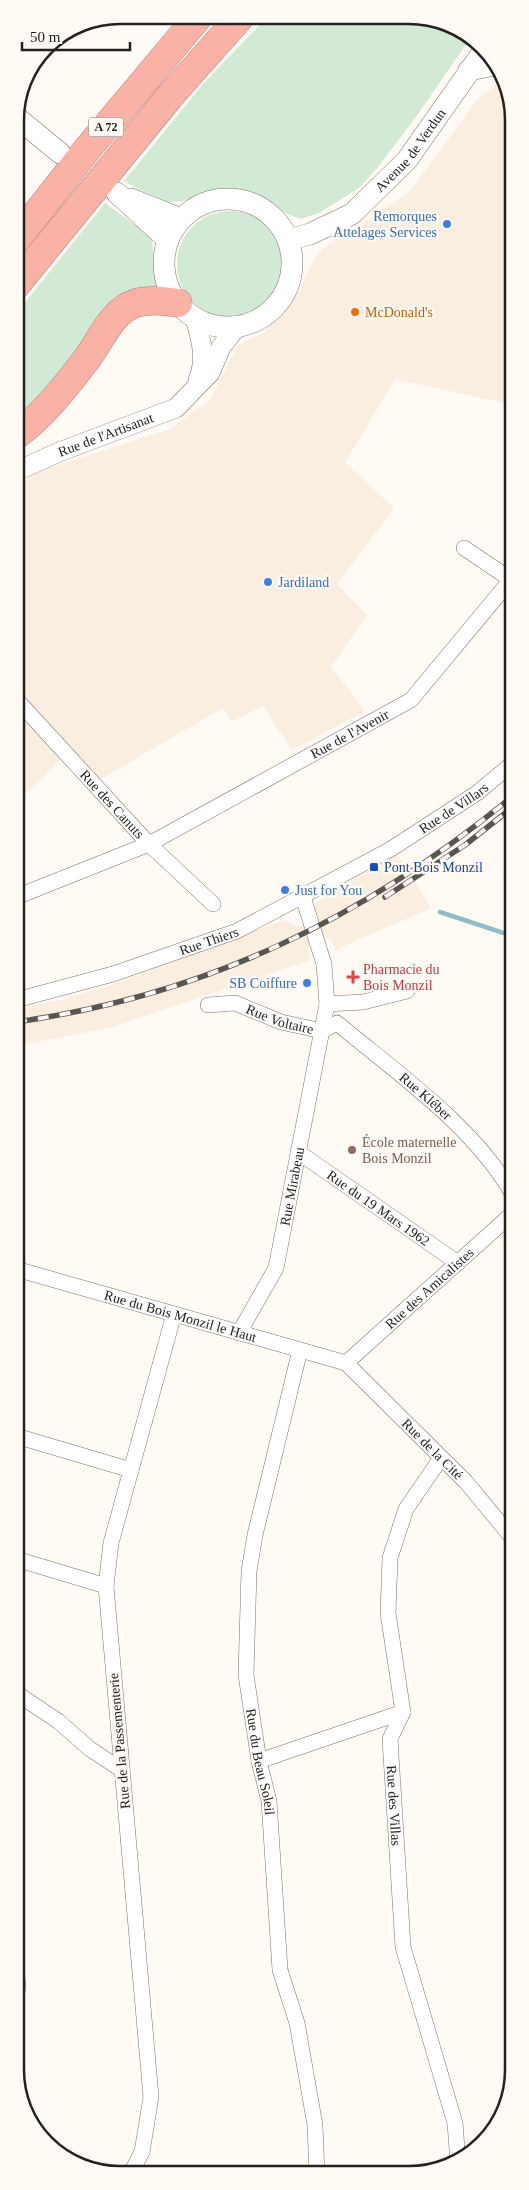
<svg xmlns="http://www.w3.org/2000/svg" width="529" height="2190" font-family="'Times New Roman',serif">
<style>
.built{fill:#f9eee0}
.green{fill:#d2e9d5}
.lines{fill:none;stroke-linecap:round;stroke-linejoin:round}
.stream{stroke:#90bcc7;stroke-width:4.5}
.minor-casing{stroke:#79736d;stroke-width:16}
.tertiary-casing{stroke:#79736d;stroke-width:20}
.secondary-casing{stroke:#79736d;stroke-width:22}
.motorway-casing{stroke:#af7f77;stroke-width:29}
.minor{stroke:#fff;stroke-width:15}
.tertiary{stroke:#fff;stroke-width:19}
.secondary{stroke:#fff;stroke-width:21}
.motorway{stroke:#fab2a6;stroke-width:28}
.rail-casing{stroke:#595552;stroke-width:5.5}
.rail{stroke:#fffaf4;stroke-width:4;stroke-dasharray:11;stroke-linecap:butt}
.shop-dot{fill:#3f7fe0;stroke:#fffaf4;stroke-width:2}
.food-dot{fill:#e8710a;stroke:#fffaf4;stroke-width:2}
.transit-dot{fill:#1a4fb4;stroke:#fffaf4;stroke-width:2}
.health-dot{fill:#e0444e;stroke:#fffaf4;stroke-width:2}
.education-dot{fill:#8d6e63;stroke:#fffaf4;stroke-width:2}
.labels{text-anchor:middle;stroke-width:4.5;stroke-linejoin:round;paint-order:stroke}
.shield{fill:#fffaf4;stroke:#66625f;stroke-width:1}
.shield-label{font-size:12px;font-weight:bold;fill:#24211f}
.street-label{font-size:14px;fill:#24211f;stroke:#fffaf4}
.shop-label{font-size:14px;fill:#366cbe;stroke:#fffaf4;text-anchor:end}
.food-label{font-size:14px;fill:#c56008;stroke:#fffaf4;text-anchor:start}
.transit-label{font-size:14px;fill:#164399;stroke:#fffaf4;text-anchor:start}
.health-label{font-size:14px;fill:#be3a42;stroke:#fffaf4;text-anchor:start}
.education-label{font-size:14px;fill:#785e54;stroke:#fffaf4;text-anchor:start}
.rim{fill:none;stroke:#24211f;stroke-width:2.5}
</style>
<rect width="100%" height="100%" fill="#fffaf4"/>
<g class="built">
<path d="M 502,81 L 513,106 L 513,405 L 395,379 L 345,463 L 394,508 L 337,584 L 367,615 L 331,667 L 365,711 L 292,750 L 263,706 L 231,722 L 223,708 L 99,780 L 71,749 L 15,804 L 15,487 L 40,471 L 170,429 L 210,400 L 238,345 L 263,333 L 296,298 L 313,260 L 325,247 L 364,223 L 411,190 L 480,96 Z"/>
<path d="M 397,854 L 431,908 L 335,950 L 330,937 L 308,947 L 310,960 L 113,1027 L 16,1046 L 16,1009 L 64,999 L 113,984 L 284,920 L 299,927 L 313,918 L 316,903 Z"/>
</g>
<g class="green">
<path d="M 268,16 L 430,17 L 469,40 L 416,117 L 378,167 L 359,188 L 319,213 L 301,219 L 287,214 L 260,196 L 220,189 L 183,201 L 169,202 L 138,189 L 124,181 L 204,83 Z"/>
<path d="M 105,203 L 150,236 L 152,242 L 158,294 L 15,425 L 15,315 Z"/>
<circle cx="230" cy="264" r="53"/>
</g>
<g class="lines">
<g class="stream">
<path d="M 440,912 L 513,936"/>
<path d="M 513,961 L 510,1041 L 513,1049"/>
</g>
<g class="minor-casing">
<g id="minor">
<path d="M 464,548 L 513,581"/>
<path id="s1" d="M 15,698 L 149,844 L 213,904"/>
<path id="s2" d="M 16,897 L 149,844 L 411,700 L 513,577"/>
<path d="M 303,897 L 324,964 L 327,1004"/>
<path id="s3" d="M 16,1000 L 113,974 L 237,931 L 391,849 L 477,793 L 513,763"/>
<path id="s4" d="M 208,1005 L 235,1003 L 281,1022 L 322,1031"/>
<path id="s5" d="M 322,1031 L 337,1023 C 397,1073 475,1127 513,1195"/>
<path id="s6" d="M 298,1152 L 458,1263"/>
<path id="s7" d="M 16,1269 L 346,1363 L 466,1482 L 514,1540"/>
<path id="s8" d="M 239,1333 L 276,1268 L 327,1004 L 363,1002 L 407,991"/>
<path id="s9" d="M 300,1350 L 255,1535 L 249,1571 L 246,1675 L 259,1761 L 269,1801 L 280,1970 L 297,2023 L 315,2125 L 317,2174"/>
<path id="s10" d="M 346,1363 L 513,1213"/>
<path d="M 16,1436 L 131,1470"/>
<path id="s11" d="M 441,1458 L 406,1509 L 390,1558 L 388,1613 L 403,1712 L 390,1739 L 403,1947 L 455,2123 L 458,2162"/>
<path d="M 16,1559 L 106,1586"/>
<path d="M 16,1693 L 58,1721 L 90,1749 L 122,1770"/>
<path d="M 259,1761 L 403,1712"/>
<path d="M 16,1967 L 18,1987 L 16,1996"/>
<path d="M 131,2173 L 142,2152 L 151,2097 L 106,1586 L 111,1543 L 174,1314"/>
</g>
</g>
<g class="tertiary-casing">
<g id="tertiary">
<path d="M 195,318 C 201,340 207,359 198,380"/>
<path id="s12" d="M 15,472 L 59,452 L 176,408 L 210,373 L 221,347 L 237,327"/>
</g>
</g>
<g class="secondary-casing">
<g id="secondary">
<path d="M 469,70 L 495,65"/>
<path d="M 15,116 L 60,153"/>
<path d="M 117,193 L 168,240"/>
<path d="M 131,199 L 181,219"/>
<circle cx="228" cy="263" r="64"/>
<path id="s13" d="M 288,240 L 310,234 L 352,214 L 407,160 L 485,49"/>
</g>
</g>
<g class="motorway-casing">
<g id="motorway">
<path d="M 15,241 L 89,147 L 199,16"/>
<path d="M 15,286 L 170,96 L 241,16"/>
<path d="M 15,436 C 42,417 66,386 86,360 C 100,342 112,310 136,303 C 150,299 164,301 178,303"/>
</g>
</g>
<use href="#minor" class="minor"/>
<use href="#tertiary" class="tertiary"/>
<use href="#secondary" class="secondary"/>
<use href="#motorway" class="motorway"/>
<g class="rail-casing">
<g id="rail">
<path d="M 385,897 L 465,845 L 513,807"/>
<path d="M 16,1022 C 207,995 364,918 513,796"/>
</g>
</g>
<use href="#rail" class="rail"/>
</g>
<g class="shop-dot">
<circle cx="447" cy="224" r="5"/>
<circle cx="268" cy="582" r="5"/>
<circle cx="285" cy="890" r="5"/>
<circle cx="307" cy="983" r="5"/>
</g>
<circle class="food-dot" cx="355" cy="312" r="5"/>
<rect class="transit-dot" x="369" y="862" width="10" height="10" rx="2.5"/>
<path class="health-dot" d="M350.5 969.5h5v5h5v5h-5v5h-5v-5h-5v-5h5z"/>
<circle class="education-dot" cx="352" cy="1150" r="5"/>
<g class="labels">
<rect class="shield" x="88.5" y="117.5" width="35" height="19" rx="4"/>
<g class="shield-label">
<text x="106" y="131">A 72</text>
</g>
<g class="street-label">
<text dy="5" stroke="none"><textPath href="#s13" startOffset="156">Avenue de Verdun</textPath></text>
<text dy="5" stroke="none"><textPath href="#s12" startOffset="98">Rue de l'Artisanat</textPath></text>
<text dy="5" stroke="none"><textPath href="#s2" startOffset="372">Rue de l'Avenir</textPath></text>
<text dy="5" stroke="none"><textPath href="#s1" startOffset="144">Rue des Canuts</textPath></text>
<text dy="5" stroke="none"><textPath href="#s3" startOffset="481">Rue de Villars</textPath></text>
<text dy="5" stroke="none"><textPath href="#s3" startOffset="202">Rue Thiers</textPath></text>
<text dy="5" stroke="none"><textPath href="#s4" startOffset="75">Rue Voltaire</textPath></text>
<text dy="5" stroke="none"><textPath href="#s5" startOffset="132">Rue Kléber</textPath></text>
<text dy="5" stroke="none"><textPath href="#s8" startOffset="158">Rue Mirabeau</textPath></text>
<text dy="5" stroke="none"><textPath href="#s6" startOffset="98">Rue du 19 Mars 1962</textPath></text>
<text dy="5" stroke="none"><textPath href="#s10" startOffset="112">Rue des Amicalistes</textPath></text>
<text dy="5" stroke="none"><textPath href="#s7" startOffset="171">Rue du Bois Monzil le Haut</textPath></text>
<text dy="5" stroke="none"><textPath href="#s7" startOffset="465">Rue de la Cité</textPath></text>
<text transform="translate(119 1741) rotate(-95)" y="5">Rue de la Passementerie</text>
<text dy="5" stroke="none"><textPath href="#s9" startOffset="419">Rue du Beau Soleil</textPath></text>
<text dy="5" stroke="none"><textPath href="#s11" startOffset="365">Rue des Villas</textPath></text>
</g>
<g class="shop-label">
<text x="437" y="221">Remorques<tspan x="437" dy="16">Attelages Services</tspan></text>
<text x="278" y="587" text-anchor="start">Jardiland</text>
<text x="295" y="895" text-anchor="start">Just for You</text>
<text x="297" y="988">SB Coiffure</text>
</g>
<g class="food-label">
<text x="365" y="317">McDonald's</text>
</g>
<g class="transit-label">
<text x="384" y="872">Pont Bois Monzil</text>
</g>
<g class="health-label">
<text x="363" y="974">Pharmacie du<tspan x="363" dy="16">Bois Monzil</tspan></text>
</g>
<g class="education-label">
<text x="362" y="1147">École maternelle<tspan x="362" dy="16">Bois Monzil</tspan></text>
</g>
</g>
<path d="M0 0H529V2190H0ZM120 24H409A96 96 0 0 1 505 120V2070A96 96 0 0 1 409 2166H120A96 96 0 0 1 24 2070V120A96 96 0 0 1 120 24Z" fill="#fffaf4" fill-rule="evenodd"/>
<path class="rim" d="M120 24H409A96 96 0 0 1 505 120V2070A96 96 0 0 1 409 2166H120A96 96 0 0 1 24 2070V120A96 96 0 0 1 120 24Z"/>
<path d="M22 42v8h108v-8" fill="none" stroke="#24211f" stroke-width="2.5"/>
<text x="30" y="42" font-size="15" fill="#24211f" stroke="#fffaf4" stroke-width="4" paint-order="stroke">50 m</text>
</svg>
